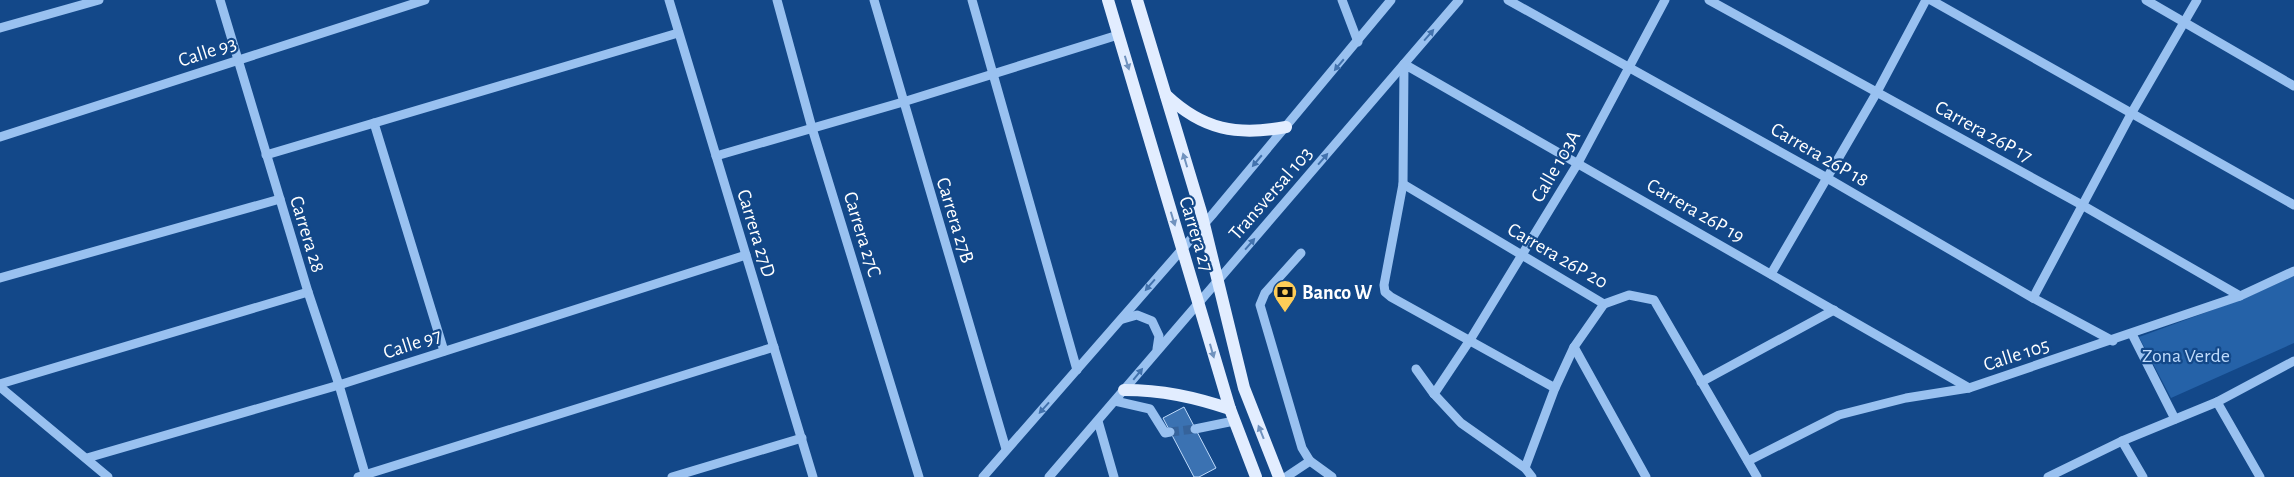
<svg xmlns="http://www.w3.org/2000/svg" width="2294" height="477" font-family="'Alegreya Sans',sans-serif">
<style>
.green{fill:#2562a8}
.building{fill:#3b72b2;stroke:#bfdbfc}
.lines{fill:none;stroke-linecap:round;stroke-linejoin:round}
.minor-tunnel{stroke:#36639b;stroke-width:9;stroke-dasharray:9 4.5;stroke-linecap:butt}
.minor{stroke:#99c1f0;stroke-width:9}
.major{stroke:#e2edff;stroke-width:12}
.oneway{fill:#4272ad}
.oneway2{fill:#7092be}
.labels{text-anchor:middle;stroke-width:4.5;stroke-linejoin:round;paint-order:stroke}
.street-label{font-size:20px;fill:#fff;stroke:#134889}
.poi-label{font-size:20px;font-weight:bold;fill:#fff;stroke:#134889;text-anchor:start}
.park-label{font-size:20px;fill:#bfdbfc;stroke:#134889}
</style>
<rect width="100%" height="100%" fill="#134889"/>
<path class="green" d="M 2294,276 L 2294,343 L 2171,398 L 2139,337 L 2245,298 Z"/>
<path class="building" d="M 1184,407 L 1216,468 L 1199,477 L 1194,477 L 1163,418 Z"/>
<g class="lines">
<path class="minor-tunnel" d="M 1170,432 L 1195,429"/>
<g class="minor">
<path d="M 220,0 L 308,292 L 339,385 L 366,477"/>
<path d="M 669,0 L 813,477"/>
<path d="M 777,0 L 812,128 L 919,477"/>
<path d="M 874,0 L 1006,449"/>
<path d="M 972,0 L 1077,370"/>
<path d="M 1342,0 L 1358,42"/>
<path d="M 1508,0 L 1827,178 L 2033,298 L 2113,341"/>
<path d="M 1709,0 L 2082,205 L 2240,296"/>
<path d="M 1931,0 L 2294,205"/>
<path d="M 2146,0 L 2294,86"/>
<path d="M 0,28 L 99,0"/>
<path d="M 374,123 L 444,351"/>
<path d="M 0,137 L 425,0"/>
<path d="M 266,155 L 678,33"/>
<path d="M 716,156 L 903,102 L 1118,35"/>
<path d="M 1403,184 L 1604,304"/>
<path d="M 1771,274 L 1877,92 L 1926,0"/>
<path d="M 0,278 L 280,199"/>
<path d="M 2033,298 L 2131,114 L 2197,0"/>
<path d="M 1604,304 L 1629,295 L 1654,300 L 1757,477"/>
<path d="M 1123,319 L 1137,315 L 1152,321 L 1159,336 L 1157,349"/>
<path d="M 2132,334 L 2175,419"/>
<path d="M 1574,347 L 1646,477"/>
<path d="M 1416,369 L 1434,394 L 1461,423 L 1525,468 L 1532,477"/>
<path d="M 1701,382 L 1834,310"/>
<path d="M 0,384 L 308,292"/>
<path d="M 0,387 L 108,477"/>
<path d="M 1555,388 L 1391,297 L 1385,292 L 1384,285 L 1403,184 L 1404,64 L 1969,388"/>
<path d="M 1434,394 L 1470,340 L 1578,163 L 1665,0"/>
<path d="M 1115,401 L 1150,409 L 1165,433 L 1170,432"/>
<path d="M 2217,402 L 2260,477"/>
<path d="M 1098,421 L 1114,477"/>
<path d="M 1195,429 L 1234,421"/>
<path d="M 2122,441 L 2143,477"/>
<path d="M 87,458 L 339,385 L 746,255"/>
<path d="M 1310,461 L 1332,477"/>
<path d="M 1748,461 L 1839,415 L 1906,398 L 1969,388 L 2240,296 L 2294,271"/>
<path d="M 1525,468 L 1555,388 L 1574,347 L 1604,304"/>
<path d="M 358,477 L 774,347"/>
<path d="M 672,477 L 802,438"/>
<path d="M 983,477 L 1212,215 L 1391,0"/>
<path d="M 1049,477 L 1459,0"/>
<path d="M 1286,477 L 1310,461 L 1302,448 L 1260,305 L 1265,293 L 1301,253"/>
<path d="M 2048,477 L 2122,441 L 2217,402 L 2294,361"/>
</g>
<g class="major">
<path d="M 1108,0 L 1230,409 L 1256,477"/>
<path d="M 1137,0 L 1201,212 L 1244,388 L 1279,477"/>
<path d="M 1166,95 C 1203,130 1237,136 1286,127"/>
<path d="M 1124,390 C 1162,390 1194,397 1230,409"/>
</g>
</g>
<defs><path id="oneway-solid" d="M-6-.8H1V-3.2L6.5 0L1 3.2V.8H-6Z" transform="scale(1.25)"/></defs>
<g class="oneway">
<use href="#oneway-solid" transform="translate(1429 35) rotate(-49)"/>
<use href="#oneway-solid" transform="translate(1339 65) rotate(130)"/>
<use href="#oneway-solid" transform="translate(1323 159) rotate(-49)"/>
<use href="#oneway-solid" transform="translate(1257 161) rotate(130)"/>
<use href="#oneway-solid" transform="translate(1250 244) rotate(-49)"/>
<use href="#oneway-solid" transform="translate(1150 285) rotate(131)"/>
<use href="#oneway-solid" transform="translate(1138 374) rotate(-51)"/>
<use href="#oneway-solid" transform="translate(1044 408) rotate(132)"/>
</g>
<g class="oneway2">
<use href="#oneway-solid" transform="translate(1127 63) rotate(73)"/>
<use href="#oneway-solid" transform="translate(1185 160) rotate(-107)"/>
<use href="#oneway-solid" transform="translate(1173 219) rotate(73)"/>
<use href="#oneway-solid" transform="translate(1212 351) rotate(74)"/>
<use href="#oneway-solid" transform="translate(1261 432) rotate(-112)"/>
</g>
<defs>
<g id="bank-pin" transform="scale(1.25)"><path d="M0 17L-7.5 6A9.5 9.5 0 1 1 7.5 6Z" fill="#ffcd58" stroke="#134889"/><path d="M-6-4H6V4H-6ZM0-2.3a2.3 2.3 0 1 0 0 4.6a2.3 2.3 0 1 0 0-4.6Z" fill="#111"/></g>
</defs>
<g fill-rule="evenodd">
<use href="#bank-pin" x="1285" y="292"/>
</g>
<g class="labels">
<g class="street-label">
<text transform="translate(207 51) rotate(-18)" y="7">Calle 93</text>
<text transform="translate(1984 131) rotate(29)" y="7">Carrera 26P 17</text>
<text transform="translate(1820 154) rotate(30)" y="7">Carrera 26P 18</text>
<text transform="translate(1555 166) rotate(-60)" y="7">Calle 103A</text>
<text transform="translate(1270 193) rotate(-49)" y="7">Transversal 103</text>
<text transform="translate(1696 210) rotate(30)" y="7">Carrera 26P 19</text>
<text transform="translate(956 220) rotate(73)" y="7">Carrera 27B</text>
<text transform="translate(757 233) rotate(73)" y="7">Carrera 27D</text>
<text transform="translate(308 234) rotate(73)" y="7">Carrera 28</text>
<text transform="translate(863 234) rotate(73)" y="7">Carrera 27C</text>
<text transform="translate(1197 234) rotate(73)" y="7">Carrera 27</text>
<text transform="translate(1558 255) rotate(30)" y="7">Carrera 26P 20</text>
<text transform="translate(412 343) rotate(-18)" y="7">Calle 97</text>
<text transform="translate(2016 354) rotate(-18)" y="7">Calle 105</text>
</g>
<g class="poi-label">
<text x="1302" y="299">Banco W</text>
</g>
<g class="park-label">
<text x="2186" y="362">Zona Verde</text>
</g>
</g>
</svg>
